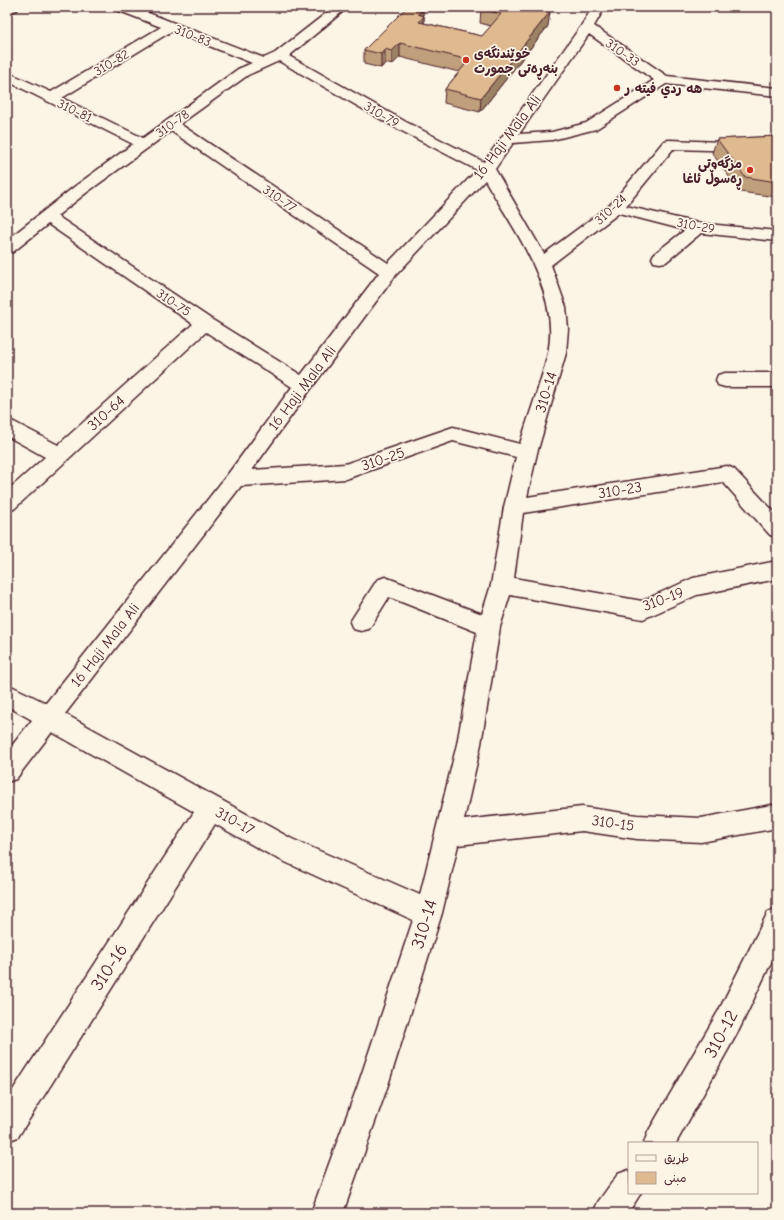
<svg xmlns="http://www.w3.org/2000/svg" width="784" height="1220" font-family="'Comic Neue','Playpen Sans Arabic',sans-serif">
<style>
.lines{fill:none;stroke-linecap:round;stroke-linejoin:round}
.minor-casing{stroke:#4a1f2b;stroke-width:3}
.path{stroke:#4a1f2b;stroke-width:1.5;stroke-dasharray:0.5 2;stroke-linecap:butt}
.minor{fill:#fcf5e5;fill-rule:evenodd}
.wall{fill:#c09f7c;stroke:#4a1f2b}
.shaded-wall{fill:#9c8265;stroke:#4a1f2b}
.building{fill:#dfb990;stroke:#4a1f2b}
.poi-dot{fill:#c8321e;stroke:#fcf5e5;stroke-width:1.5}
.labels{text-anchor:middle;stroke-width:3.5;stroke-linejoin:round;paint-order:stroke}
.far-street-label{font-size:13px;fill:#4a1f2b;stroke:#fcf5e5}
.far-poi-label{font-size:13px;font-weight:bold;fill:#4a1f2b;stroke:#fcf5e5;text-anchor:start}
.street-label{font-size:15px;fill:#4a1f2b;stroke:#fcf5e5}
.near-street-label{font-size:18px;fill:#4a1f2b;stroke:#fcf5e5}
</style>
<rect width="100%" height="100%" fill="#fcf5e5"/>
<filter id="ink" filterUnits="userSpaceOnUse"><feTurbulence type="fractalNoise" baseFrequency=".025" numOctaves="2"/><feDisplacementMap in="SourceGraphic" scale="8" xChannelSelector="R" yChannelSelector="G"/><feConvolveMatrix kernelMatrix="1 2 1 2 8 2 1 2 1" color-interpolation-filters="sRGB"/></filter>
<g filter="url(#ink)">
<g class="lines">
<g class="minor-casing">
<g id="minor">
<path d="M 7,7 L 18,7 L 17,10 L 7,13 Z"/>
<path d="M 116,7 L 133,7 L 264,58 L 275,53 L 334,7 L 348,7 L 289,56 L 406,122 L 484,162 L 581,26 L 593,7 L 605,7 L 594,26 L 667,76 L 777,88 L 777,96 L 666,84 L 596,129 L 552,140 L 513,143 L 495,169 L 544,254 L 610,205 L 664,141 L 669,140 L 777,144 L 777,152 L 673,149 L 626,206 L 698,223 L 777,231 L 777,241 L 701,233 L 666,262 L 660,263 L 654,262 L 652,258 L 654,254 L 685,230 L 619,213 L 551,265 L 566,307 L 568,329 L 566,353 L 537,453 L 527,497 L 727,466 L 734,469 L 777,515 L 777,537 L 770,535 L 723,482 L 523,513 L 514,578 L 642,601 L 693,578 L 777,561 L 777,579 L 697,595 L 643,619 L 510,595 L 500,627 L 481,744 L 464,820 L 582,807 L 637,815 L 701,818 L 777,804 L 777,828 L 701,842 L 637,839 L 582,831 L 458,845 L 442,913 L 388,1085 L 343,1213 L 311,1213 L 358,1085 L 413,920 L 274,857 L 215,824 L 18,1137 L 7,1141 L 7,1099 L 194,812 L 52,732 L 16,779 L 7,782 L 7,752 L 32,720 L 7,706 L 7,684 L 46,703 L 228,474 L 292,387 L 206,332 L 14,509 L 7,511 L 7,491 L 45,457 L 7,436 L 7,420 L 14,422 L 58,445 L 193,324 L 48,224 L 13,252 L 7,253 L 7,240 L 74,187 L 133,144 L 7,81 L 7,72 L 51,92 L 161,27 L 117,10 ZM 172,31 L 252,63 L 238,69 L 143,138 L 62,98 ZM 589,34 L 654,80 L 586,123 L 552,132 L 519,134 ZM 279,61 L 396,128 L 477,170 L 388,263 L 180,124 L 248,75 ZM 171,131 L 379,273 L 301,375 L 211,319 L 57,216 L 86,193 ZM 485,180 C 514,230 561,292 548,353 C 541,383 529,414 520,444 L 453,427 L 345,464 L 252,470 L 310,390 L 395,276 ZM 453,441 L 516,457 L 504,507 L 491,585 L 482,614 L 385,577 L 377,580 L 350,622 L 353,629 L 361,631 L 369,629 L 389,597 L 477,632 L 457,744 L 420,895 L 292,839 L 65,714 L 241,486 L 346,479 Z"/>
<path d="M 725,373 L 777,373 L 777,387 L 725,387 L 718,385 L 716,380 L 718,375 Z"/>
<path d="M 777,908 L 777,950 L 739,1030 L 676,1143 L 644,1143 L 648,1132 L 719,1010 L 768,912 Z"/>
<path d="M 629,1170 L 629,1193 L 641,1193 L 628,1213 L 593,1213 L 598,1202 L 618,1174 Z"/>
</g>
</g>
<path class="path" d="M 7,49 L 13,57"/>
<use href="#minor" class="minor"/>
</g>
<g class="wall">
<path d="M 483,7 L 548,26 L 480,112 L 444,103 L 445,89 L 459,72 L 400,57 L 392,65 L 385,63 L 381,68 L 364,64 L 364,50 L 423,9 L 423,16 L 424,16 L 424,23 L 482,36 L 491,26 L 480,23 L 481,9 Z"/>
<path d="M 777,136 L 777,197 L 740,192 L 712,153 L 717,139 Z"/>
</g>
<g class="shaded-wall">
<path d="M 423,9 L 423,18 L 424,16 L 424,30 L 419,35 L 418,14 Z"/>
<path d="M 550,12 L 548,26 L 480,112 L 481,98 Z"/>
<path d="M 400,43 L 400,57 L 392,65 L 392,51 Z"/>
<path d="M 385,49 L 385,63 L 381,68 L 381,54 Z"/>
</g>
<g class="building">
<path d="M 407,7 L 414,7 L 423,9 L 418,14 L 424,16 L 419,22 L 482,36 L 501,14 L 481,9 L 483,7 L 526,7 L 550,12 L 481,98 L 445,89 L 469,60 L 400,43 L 392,51 L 385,49 L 381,54 L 364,50 Z"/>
<path d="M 777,136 L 777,182 L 745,177 L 717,139 Z"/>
</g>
</g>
<g class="poi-dot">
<circle cx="466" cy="60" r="4"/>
<circle cx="617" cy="88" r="4"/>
<circle cx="750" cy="170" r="4"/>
</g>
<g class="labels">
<g class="far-street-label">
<text transform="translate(193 35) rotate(22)" y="5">310-83</text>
<text transform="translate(623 52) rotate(35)" y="5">310-33</text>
<text transform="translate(111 62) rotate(-31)" y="5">310-82</text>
<text transform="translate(75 110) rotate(26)" y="5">310-81</text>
<text transform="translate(382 114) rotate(30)" y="5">310-79</text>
<text transform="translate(172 123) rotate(-36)" y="5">310-78</text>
<text transform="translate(280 198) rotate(34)" y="5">310-77</text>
<text transform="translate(610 209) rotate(-43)" y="5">310-24</text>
<text transform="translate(696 225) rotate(10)" y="5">310-29</text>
<text transform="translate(174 302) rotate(34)" y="5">310-75</text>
</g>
<g class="far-poi-label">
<text x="474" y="58">خوێندنگەی<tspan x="474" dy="15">بنەڕەتی جمورت</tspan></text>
<text x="625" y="93">هه ردي فيته ر</text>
<text x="742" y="168" text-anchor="end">مزگەوتی<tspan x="742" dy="15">ڕەسوڵ ئاغا</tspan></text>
</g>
<g class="street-label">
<text transform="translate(507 137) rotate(-53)" y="5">16 Haji Mala Ali</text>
<text transform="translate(302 388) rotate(-53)" y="5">16 Haji Mala Ali</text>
<text transform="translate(546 392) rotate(-73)" y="5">310-14</text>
<text transform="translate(106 413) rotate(-42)" y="5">310-64</text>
<text transform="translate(383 459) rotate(-19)" y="5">310-25</text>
<text transform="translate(620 490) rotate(-9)" y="5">310-23</text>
<text transform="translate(663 599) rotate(-21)" y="5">310-19</text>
<text transform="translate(105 645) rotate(-52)" y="5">16 Haji Mala Ali</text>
<text transform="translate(235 821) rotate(29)" y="5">310-17</text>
<text transform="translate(613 823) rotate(8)" y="5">310-15</text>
</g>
<g class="near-street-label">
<text transform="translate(424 924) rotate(-73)" y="6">310-14</text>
<text transform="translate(109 967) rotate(-57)" y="6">310-16</text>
<text transform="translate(721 1034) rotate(-62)" y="6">310-12</text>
</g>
</g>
<rect width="784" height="1220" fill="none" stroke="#fcf5e5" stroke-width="24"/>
<rect x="12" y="12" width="760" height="1196" fill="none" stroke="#4a1f2b" stroke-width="1.5" filter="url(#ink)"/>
<rect x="628" y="1142" width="130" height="52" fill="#fcf5e5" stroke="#b59f9b"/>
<rect x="636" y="1155" width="20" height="6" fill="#fcf5e5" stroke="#b59f9b"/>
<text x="664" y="1162" font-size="12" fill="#4a1f2b">طريق</text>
<rect x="636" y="1172" width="20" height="12" fill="#dfb990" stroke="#b59f9b"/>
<text x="664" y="1182" font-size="12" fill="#4a1f2b">مبنى</text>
</svg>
